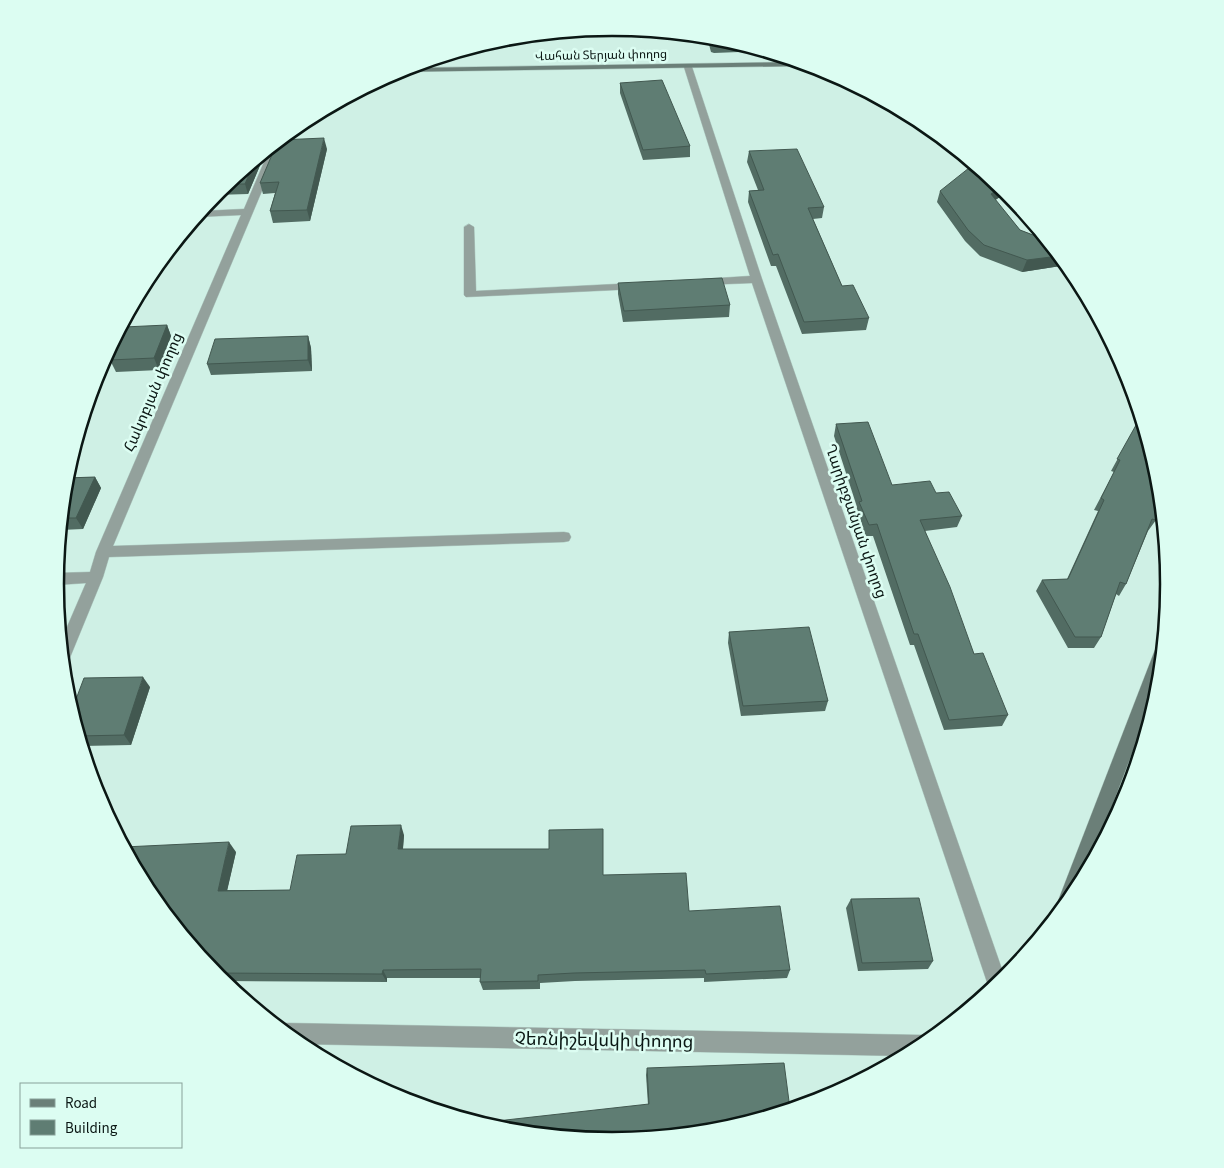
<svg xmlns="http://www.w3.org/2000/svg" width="1224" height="1168" font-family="'Source Sans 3','Noto Sans Armenian',sans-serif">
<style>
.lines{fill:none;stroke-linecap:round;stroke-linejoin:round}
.street-casing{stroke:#b0cdc4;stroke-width:1}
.secondary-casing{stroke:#b0cdc4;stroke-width:1}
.street{fill:#93a19c;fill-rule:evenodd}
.secondary{fill:#6b7f78;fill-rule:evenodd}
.wall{fill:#526c63}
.shaded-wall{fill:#425850}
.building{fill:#5f7d73;stroke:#425850}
.labels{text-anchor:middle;stroke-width:5;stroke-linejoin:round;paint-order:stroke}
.far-street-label{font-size:12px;fill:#0b1714;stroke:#dcfdf2}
.street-label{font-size:15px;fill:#0b1714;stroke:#dcfdf2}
.near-street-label{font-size:18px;fill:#0b1714;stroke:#dcfdf2}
.rim{fill:none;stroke:#0b1714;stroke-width:2.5}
</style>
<rect width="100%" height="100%" fill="#cff0e5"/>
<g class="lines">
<g class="street-casing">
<g id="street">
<path d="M 685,65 L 692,67 L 762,279 L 1005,978 L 990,991 L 752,283 L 703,285 L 697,282 L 703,279 L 750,276 L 684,67 Z"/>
<path d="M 279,141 L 282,143 L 113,546 L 564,532 L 569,533 L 571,537 L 569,541 L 564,542 L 109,557 L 103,577 L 71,655 L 69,660 L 63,661 L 61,641 L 86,583 L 56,585 L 57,573 L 90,572 L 96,552 L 241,215 L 197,217 L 202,211 L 244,209 L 270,148 Z"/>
<path d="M 469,224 L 474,227 L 476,291 L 637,283 L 643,286 L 637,289 L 466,297 L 464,295 L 464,227 Z"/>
<path d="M 286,1023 L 922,1035 L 930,1040 L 904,1056 L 299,1044 L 278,1027 Z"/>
</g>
</g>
<g class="secondary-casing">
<g id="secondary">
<path d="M 798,62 L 808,65 L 805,66 L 395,72 L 404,68 Z"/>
<path d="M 1162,649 L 1159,682 L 1090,864 L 1075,893 L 1062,908 L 1058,901 L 1153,655 L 1155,650 Z"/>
</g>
</g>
<use href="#street" class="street"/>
<use href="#secondary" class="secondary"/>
</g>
<g class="wall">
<path d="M 707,37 L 721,38 L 764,51 L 714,53 L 711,52 Z"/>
<path d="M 620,83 L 690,146 L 690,157 L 643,160 L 620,93 Z"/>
<path d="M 327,149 L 310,221 L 273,223 L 270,211 L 275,193 L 263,194 L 260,183 Z"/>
<path d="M 266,151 L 248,194 L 215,195 L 219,190 Z"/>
<path d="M 749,151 L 824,207 L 822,218 L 813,219 L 842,286 L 869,318 L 866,330 L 802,334 L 776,266 L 771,266 L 748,202 L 749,191 L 758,190 L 747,162 Z"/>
<path d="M 940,191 L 1006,191 L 1007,192 L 995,200 L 1020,230 L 1046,240 L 1067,265 L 1022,272 L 980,256 L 965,241 L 937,202 Z"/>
<path d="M 618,283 L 730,305 L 729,317 L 623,322 L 618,294 Z"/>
<path d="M 167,325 L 171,336 L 159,370 L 116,372 L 110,360 Z"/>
<path d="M 308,336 L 311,348 L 312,371 L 211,375 L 207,364 Z"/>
<path d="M 1139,420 L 1156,520 L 1148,531 L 1126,584 L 1119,596 L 1116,594 L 1101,637 L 1094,648 L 1068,648 L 1036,591 L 1042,580 L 1067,579 L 1098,511 L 1094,510 L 1114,472 L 1111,471 Z"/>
<path d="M 836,424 L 892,485 L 936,493 L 962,516 L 957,527 L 925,531 L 974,654 L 1008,715 L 1002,726 L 944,730 L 914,645 L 910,645 L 873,536 L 865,536 L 856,513 L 857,507 L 834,436 Z"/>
<path d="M 95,477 L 101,488 L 83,529 L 61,530 L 66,478 Z"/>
<path d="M 729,632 L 828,701 L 825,711 L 741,716 L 728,643 Z"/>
<path d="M 150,687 L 131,745 L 83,746 L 72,710 Z"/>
<path d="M 404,835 L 403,849 L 603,875 L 689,911 L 790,970 L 787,978 L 704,982 L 704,978 L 575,981 L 540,983 L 540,989 L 483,990 L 480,982 L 481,978 L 387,978 L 387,982 L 223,981 L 218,977 L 149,893 L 236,852 L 227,890 L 290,890 L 346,854 Z"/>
<path d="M 851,899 L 933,961 L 928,969 L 858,971 L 846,908 Z"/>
<path d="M 647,1068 L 790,1109 L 648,1105 L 646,1075 Z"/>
</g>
<g class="shaded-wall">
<path d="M 324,138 L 327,149 L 310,221 L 307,210 Z"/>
<path d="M 266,151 L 248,194 L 245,184 L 255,160 Z"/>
<path d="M 1001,187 L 1007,192 L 987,206 L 991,194 Z"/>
<path d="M 1059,256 L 1067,265 L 1022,272 L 1027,260 Z"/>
<path d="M 167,325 L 171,336 L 159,370 L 154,358 Z"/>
<path d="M 308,336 L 311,348 L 312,371 L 308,360 Z"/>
<path d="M 95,477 L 101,488 L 83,529 L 76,518 Z"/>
<path d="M 143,677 L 150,687 L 131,745 L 124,735 Z"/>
<path d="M 401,825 L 404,835 L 402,859 L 398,849 Z"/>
<path d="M 229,842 L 236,852 L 225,900 L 218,891 Z"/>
<path d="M 383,970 L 387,978 L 387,982 L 382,974 Z"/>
</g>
<g class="building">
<path d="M 662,80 L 690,146 L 643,150 L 620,83 Z"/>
<path d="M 324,138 L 307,210 L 270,211 L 279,182 L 260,183 L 277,143 L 280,140 Z"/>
<path d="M 797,149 L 824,207 L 808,208 L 842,286 L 853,285 L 869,318 L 804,322 L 778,254 L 773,255 L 749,191 L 764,190 L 749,151 Z"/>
<path d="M 255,160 L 245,184 L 226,184 Z"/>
<path d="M 974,164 L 1001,187 L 991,194 L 1020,230 L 1046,240 L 1059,256 L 1027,260 L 984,245 L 968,230 L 940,191 Z"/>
<path d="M 722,278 L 730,305 L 624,311 L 618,283 Z"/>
<path d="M 167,325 L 154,358 L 110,360 L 124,327 Z"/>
<path d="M 308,336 L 308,360 L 207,364 L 215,339 Z"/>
<path d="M 1140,418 L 1158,476 L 1161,508 L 1156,520 L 1152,519 L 1126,584 L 1120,582 L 1101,637 L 1075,637 L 1042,580 L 1068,579 L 1104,500 L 1101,498 L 1120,460 L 1117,459 Z"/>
<path d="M 868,422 L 892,485 L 930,481 L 936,493 L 949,492 L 962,516 L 920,520 L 950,587 L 974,654 L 983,653 L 1008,715 L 949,720 L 918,634 L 914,634 L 877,524 L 869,525 L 859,502 L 862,501 L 836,424 Z"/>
<path d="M 95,477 L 76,518 L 62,518 L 66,478 Z"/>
<path d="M 809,627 L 828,701 L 743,706 L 729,632 Z"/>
<path d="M 143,677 L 124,735 L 79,736 L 72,710 L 84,678 Z"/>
<path d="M 401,825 L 398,849 L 549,849 L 549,830 L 603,829 L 603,875 L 686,873 L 689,911 L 780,906 L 790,970 L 706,974 L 705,970 L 574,973 L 538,975 L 538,981 L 480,982 L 481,969 L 383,970 L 382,974 L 215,973 L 149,893 L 124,847 L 229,842 L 218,891 L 290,890 L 297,855 L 346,854 L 351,826 Z"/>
<path d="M 919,898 L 933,961 L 862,963 L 851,899 Z"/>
<path d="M 784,1063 L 790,1109 L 720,1130 L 612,1140 L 503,1130 L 479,1123 L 649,1104 L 647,1068 Z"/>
</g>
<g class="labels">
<g class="far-street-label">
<text transform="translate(601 55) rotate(-1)" y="4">Վահան Տերյան փողոց</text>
</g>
<g class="street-label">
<text transform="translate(153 392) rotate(-67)" y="5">Հակոբյան փողոց</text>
<text transform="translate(856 521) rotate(71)" y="5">Ղարիբջանյան փողոց</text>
</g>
<g class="near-street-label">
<text transform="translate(604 1040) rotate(1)" y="6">Չեռնիշեվսկի փողոց</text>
</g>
</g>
<path d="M0 0H1224V1168H0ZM64 584a548 548 0 1 1 1096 0a548 548 0 1 1-1096 0Z" fill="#dcfdf2" fill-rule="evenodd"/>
<path class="rim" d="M64 584a548 548 0 1 1 1096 0a548 548 0 1 1-1096 0Z"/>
<rect x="20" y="1083" width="162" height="65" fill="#dcfdf2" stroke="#88a199"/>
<rect x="30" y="1099" width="25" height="8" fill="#6b7f78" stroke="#88a199"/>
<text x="65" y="1108" font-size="15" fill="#0b1714">Road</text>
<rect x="30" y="1120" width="25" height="15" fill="#5f7d73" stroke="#88a199"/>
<text x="65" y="1133" font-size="15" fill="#0b1714">Building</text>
</svg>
